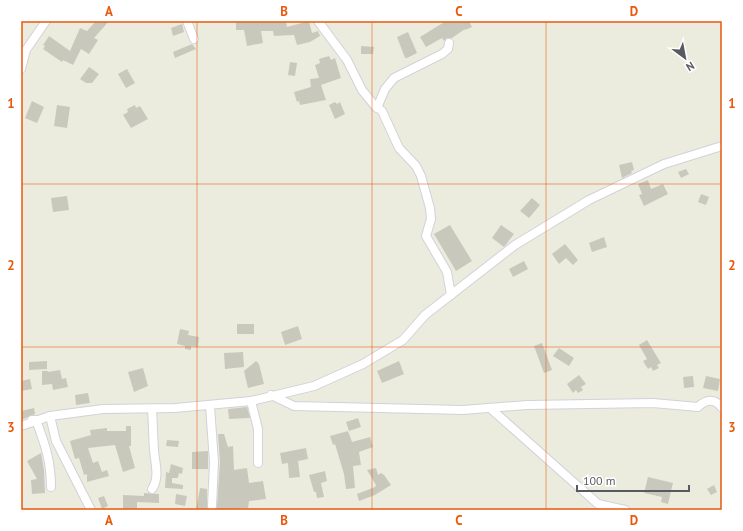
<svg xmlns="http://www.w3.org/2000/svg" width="743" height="531" font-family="'PT Sans',sans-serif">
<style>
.building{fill:#c9c8bd}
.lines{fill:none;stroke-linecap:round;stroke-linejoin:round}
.minor-casing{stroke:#d1d2da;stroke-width:10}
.minor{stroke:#fff;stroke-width:8}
.grid{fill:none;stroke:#e8590c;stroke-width:1;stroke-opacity:0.55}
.neatline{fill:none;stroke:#e8590c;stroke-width:1.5}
.grid-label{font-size:13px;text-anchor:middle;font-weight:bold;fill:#e8590c}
</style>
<rect width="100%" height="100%" fill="#ececde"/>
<g class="building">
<path d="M 96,21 L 109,21 L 94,38 L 98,40 L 89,54 L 81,49 L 73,65 L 63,60 L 62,62 L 43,49 L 45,46 L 43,45 L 49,36 L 70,51 L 80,28 L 87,31 Z"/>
<path d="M 236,21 L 286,21 L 287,27 L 309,21 L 312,33 L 318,31 L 320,36 L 310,42 L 297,45 L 294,35 L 274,36 L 273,31 L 261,31 L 263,43 L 247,46 L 244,30 L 236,30 Z"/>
<path d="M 446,21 L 469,21 L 472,27 L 465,30 L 465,29 L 452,38 L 447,38 L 444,41 L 442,38 L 426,47 L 420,37 Z"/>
<path d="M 182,24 L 184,32 L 173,36 L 171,28 Z"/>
<path d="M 408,32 L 417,53 L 407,58 L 405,58 L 397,37 Z"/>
<path d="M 192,44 L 196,49 L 175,58 L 173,52 Z"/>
<path d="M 361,46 L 374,47 L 373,54 L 361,54 Z"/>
<path d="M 329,56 L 331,60 L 335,58 L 341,78 L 321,85 L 326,100 L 300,105 L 299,101 L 297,102 L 294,92 L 311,87 L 310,79 L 319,78 L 315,65 L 320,63 L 319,59 Z"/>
<path d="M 290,62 L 297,63 L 295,76 L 288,75 Z"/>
<path d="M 89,67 L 99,74 L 92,83 L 86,83 L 80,79 Z"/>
<path d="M 127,69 L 135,83 L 126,88 L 118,74 Z"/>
<path d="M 32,101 L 44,107 L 37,123 L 25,118 Z"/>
<path d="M 335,102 L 337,104 L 340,102 L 345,114 L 335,119 L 329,105 Z"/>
<path d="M 57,105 L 70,107 L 67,128 L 54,126 Z"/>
<path d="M 135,105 L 136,108 L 140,106 L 148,119 L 131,128 L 123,115 L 128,112 L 127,109 Z"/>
<path d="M 632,162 L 634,170 L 631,171 L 632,173 L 622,178 L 619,165 Z"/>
<path d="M 686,169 L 689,174 L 681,178 L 678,172 Z"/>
<path d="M 648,180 L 651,189 L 663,184 L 668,194 L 644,206 L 639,195 L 642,194 L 638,184 Z"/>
<path d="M 701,194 L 709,197 L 706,205 L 698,202 Z"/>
<path d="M 67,196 L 69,210 L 53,212 L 51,198 Z"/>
<path d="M 532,198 L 540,205 L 529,218 L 520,211 Z"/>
<path d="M 450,225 L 472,261 L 456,271 L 434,234 Z"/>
<path d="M 501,225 L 514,234 L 504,247 L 492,238 Z"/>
<path d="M 604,237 L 607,247 L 592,252 L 589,243 Z"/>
<path d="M 565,244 L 578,260 L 573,265 L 566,258 L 559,264 L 552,254 Z"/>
<path d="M 524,261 L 528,269 L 513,277 L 509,269 Z"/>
<rect x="237" y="324" width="17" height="10"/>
<path d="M 298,326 L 302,339 L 285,345 L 281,332 Z"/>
<path d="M 180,329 L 189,331 L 188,335 L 199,337 L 198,347 L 191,346 L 191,350 L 185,349 L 185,346 L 177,344 Z"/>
<path d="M 647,340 L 661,363 L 657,365 L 659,368 L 653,371 L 651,367 L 648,369 L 643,361 L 647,359 L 639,345 Z"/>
<path d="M 542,343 L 552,370 L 544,373 L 534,346 Z"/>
<path d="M 559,348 L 574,358 L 569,366 L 553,356 Z"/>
<path d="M 243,352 L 244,367 L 225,369 L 224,353 Z"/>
<path d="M 47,361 L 47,369 L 29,370 L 29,362 Z"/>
<path d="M 256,361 L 259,364 L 264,384 L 248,388 L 244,371 Z"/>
<path d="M 399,361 L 404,374 L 382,383 L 377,371 Z"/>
<path d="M 143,368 L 148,386 L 134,392 L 128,372 Z"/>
<path d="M 60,370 L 62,379 L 66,378 L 68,387 L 53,390 L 52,384 L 42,385 L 42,371 L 48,371 L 48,372 Z"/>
<path d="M 579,375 L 586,384 L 581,387 L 583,390 L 578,393 L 576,390 L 573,393 L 567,384 Z"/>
<path d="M 693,376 L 694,387 L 684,388 L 683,377 Z"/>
<path d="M 706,376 L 720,379 L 718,391 L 703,388 Z"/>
<path d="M 30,379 L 32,389 L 21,391 L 21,381 Z"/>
<path d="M 88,393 L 90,403 L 76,405 L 75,395 Z"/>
<path d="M 247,407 L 250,418 L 229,419 L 228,409 Z"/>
<path d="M 34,408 L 35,414 L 21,420 L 21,411 Z"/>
<path d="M 358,418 L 361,427 L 349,431 L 346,422 Z"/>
<path d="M 126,426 L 131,426 L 131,446 L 129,446 L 135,468 L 123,472 L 115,445 L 88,448 L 93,463 L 98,461 L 102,472 L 107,470 L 109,476 L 87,482 L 87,474 L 84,475 L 79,458 L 75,459 L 70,441 L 91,435 L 90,430 L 107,428 L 107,431 L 126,431 Z"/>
<path d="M 348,431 L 352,442 L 370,437 L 373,447 L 359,452 L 361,465 L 353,466 L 355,488 L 346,489 L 344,474 L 335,444 L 333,445 L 330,436 Z"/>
<path d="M 218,434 L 224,434 L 228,447 L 233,446 L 234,470 L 247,468 L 249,483 L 263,481 L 266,499 L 249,501 L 248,508 L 216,510 L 217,506 L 220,462 Z"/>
<path d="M 167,440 L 179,441 L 178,447 L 166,446 Z"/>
<path d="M 306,448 L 308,459 L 298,461 L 300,477 L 289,478 L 288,463 L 282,464 L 280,453 Z"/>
<path d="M 208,451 L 208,469 L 192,469 L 192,452 Z"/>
<path d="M 41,453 L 44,470 L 45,493 L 32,494 L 31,480 L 37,479 L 27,461 Z"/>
<path d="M 171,464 L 183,468 L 182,474 L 179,473 L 178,478 L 172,478 L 172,483 L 183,485 L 183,489 L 165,488 L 166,472 L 169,473 Z"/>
<path d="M 376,468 L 378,475 L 381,473 L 384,475 L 391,485 L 375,495 L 359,501 L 357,494 L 375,487 L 376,485 L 367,470 Z"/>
<path d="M 325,471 L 327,481 L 321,483 L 324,497 L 317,498 L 316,492 L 314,492 L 309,475 Z"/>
<path d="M 648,477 L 673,483 L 668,504 L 661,502 L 662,497 L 644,493 Z"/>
<path d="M 714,485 L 717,492 L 711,495 L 707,489 Z"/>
<path d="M 200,488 L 207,489 L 207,506 L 208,510 L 196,510 Z"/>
<path d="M 144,493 L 159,494 L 159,503 L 137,502 L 137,510 L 123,510 L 123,495 L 144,496 Z"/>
<path d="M 176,494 L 187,496 L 185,506 L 175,504 Z"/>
<path d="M 104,496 L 108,506 L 102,509 L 98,498 Z"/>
</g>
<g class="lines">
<g class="minor-casing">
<g id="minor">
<path d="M 187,21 L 194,39"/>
<path d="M 318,21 L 347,60 L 362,90 L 375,106 L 382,111 L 399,148 L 416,166 L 421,176 L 430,208 L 431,219 L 426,236 L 447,272 L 451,295"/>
<path d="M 21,69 L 26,50 L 46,21"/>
<path d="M 377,108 L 385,89 L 394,78 L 442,54 L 448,49 L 449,43"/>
<path d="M 271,395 L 294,406 L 463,410 L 527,405 L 653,403 L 698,407 C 706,399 715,398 722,408"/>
<path d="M 251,401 L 258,429 L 258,463"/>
<path d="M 210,406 L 214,462 L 212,506"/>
<path d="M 490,408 L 598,504 L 625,510"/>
<path d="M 152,409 C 153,423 153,436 154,450 C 155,464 160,477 152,489"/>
<path d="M 50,416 L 56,441 L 91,510"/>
<path d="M 32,420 L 36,420 C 45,444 51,461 51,487"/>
<path d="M 21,426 L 50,416 L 103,409 L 175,408 L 251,401 L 314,386 L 363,364 L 403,340 L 425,315 L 515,245 L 589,200 L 664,164 L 722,146"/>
</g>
</g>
<use href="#minor" class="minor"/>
</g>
<path class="grid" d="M 197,21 L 197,510M 372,21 L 372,510M 546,21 L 546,510M 21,184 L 722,184M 21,347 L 722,347"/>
<rect width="743" height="531" fill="none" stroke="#ffffff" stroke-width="44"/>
<g transform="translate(685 58) rotate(148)" stroke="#ffffff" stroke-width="3" paint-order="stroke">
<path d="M0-3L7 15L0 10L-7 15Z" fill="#575a61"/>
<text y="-6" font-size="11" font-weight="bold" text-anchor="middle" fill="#575a61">N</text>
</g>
<path d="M577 485v6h112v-6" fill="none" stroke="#575a61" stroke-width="2"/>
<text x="583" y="485" font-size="12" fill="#575a61" stroke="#ffffff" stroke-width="3" paint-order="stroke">100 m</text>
<rect x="22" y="22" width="699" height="487" class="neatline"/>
<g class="grid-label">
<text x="109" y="16">A</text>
<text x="284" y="16">B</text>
<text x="459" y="16">C</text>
<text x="634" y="16">D</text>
<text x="11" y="108">1</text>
<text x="732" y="108">1</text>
<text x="11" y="270">2</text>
<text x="732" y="270">2</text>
<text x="11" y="432">3</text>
<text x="732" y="432">3</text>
<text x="109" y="525">A</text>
<text x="284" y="525">B</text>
<text x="459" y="525">C</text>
<text x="634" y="525">D</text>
</g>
</svg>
